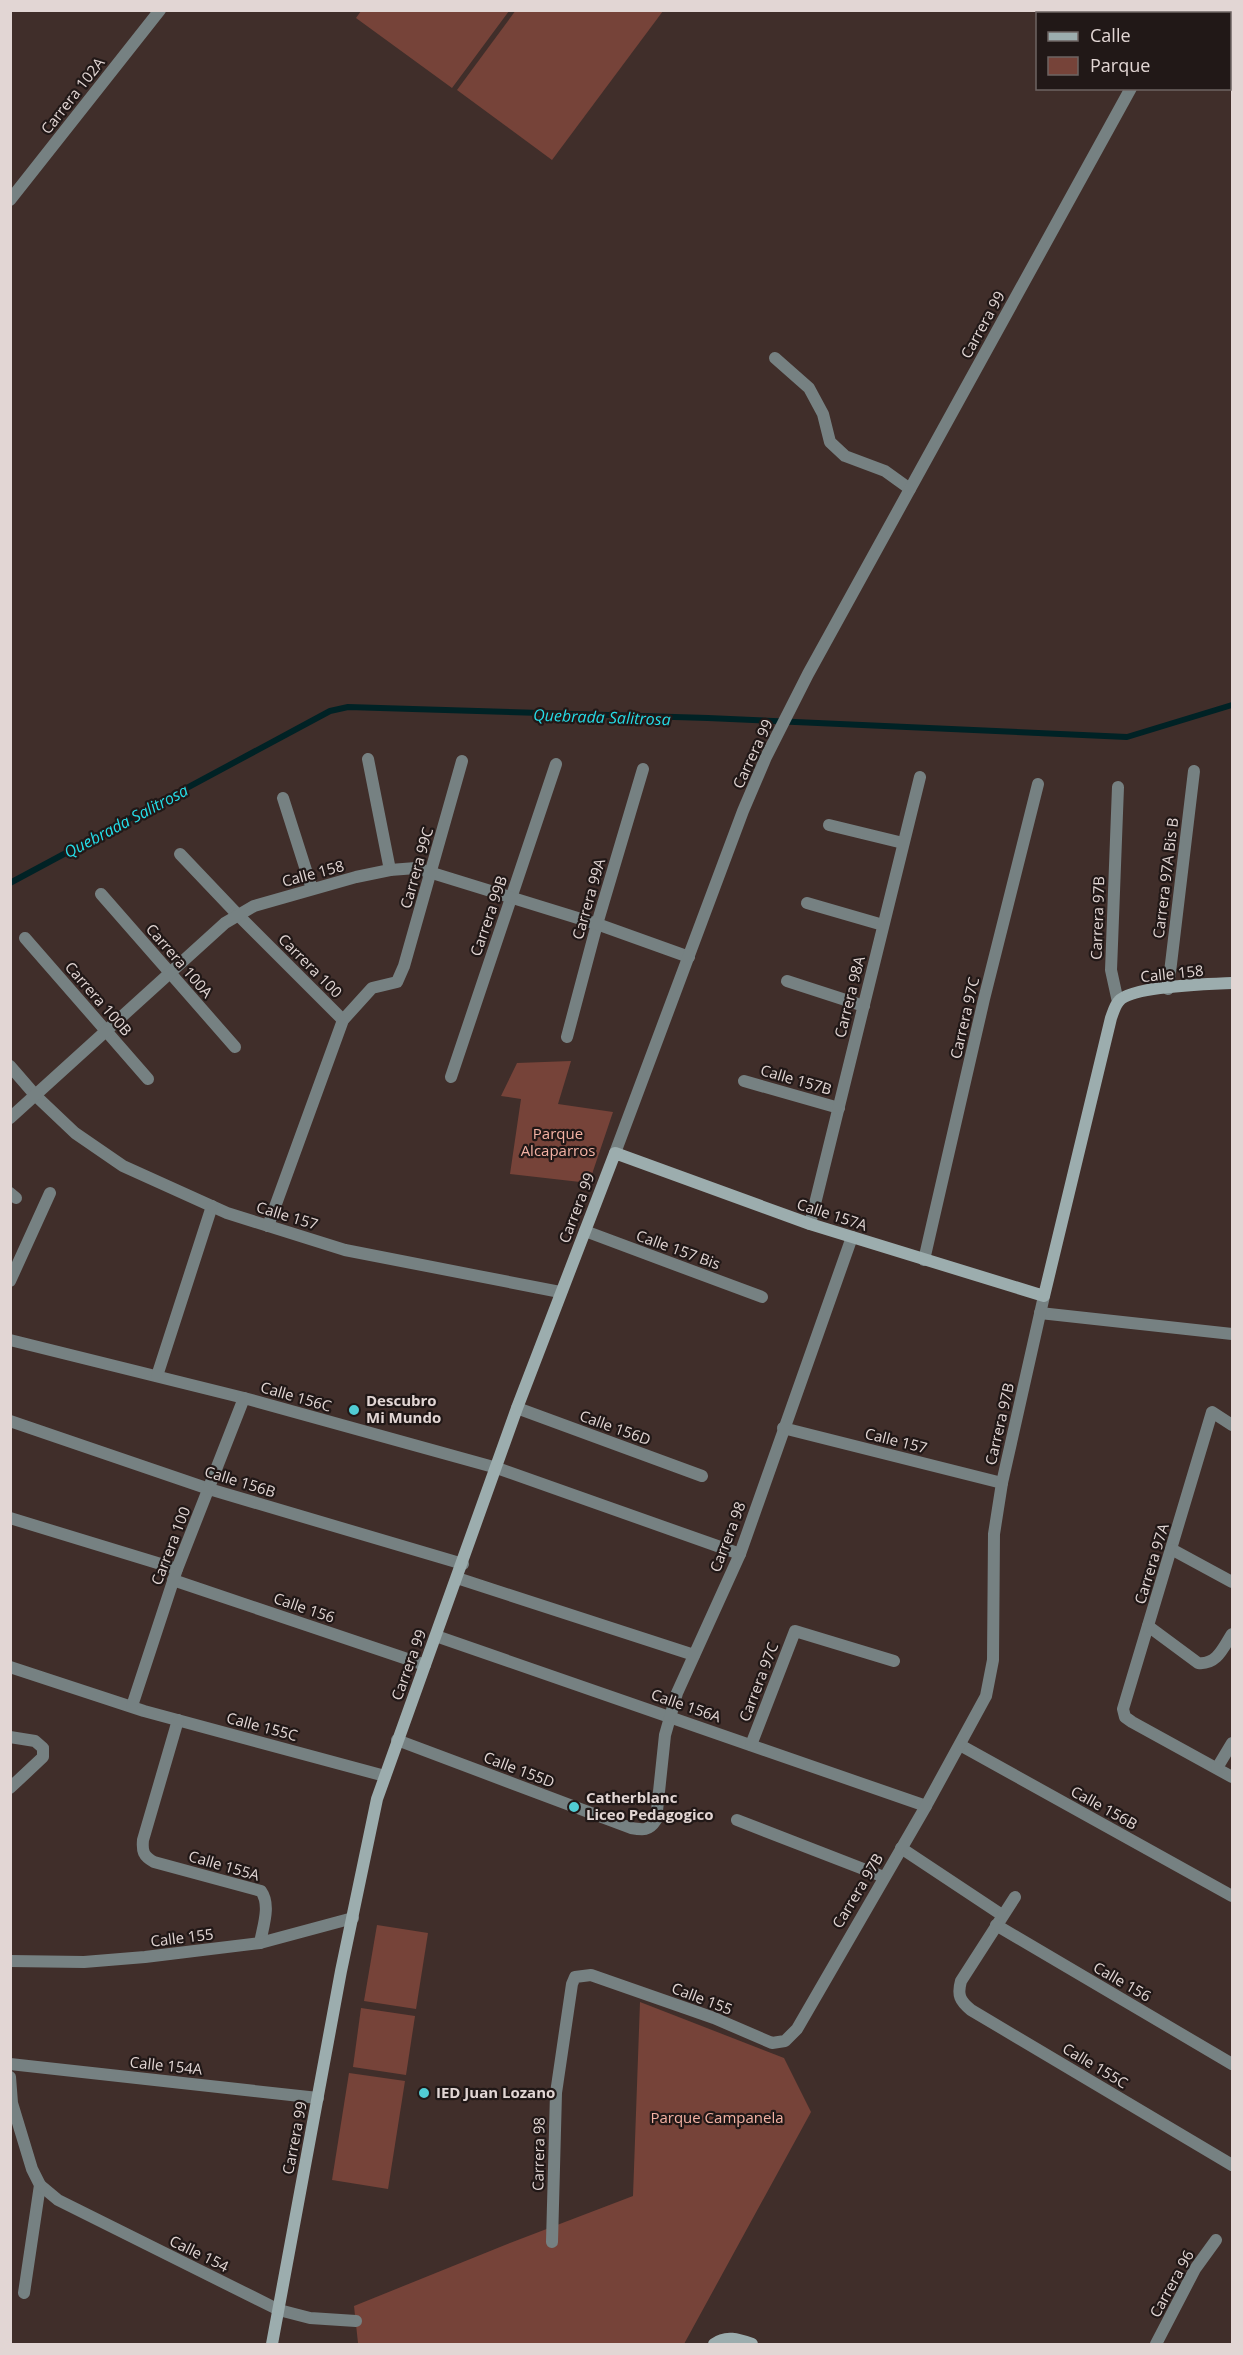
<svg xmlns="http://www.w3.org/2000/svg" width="1243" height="2355" font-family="'Open Sans',sans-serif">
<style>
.green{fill:#764339}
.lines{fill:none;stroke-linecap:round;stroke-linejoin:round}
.stream{stroke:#002225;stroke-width:6}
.street{stroke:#768182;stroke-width:12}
.secondary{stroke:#9cadae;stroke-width:12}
.poi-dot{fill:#51ccd4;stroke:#211817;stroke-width:2}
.labels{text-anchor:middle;stroke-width:4.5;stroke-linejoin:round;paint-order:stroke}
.street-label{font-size:15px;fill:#e2d6d4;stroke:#211817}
.park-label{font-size:15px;fill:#f4b2a4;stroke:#211817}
.poi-label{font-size:15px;font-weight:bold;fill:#e2d6d4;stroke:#211817;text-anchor:start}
.water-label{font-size:16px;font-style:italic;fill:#25dde8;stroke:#211817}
</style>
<rect width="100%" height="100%" fill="#402e2a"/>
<g class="green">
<path d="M 516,10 L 663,11 L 552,160 L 457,90 Z"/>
<path d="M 361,11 L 361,10 L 509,11 L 452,88 L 356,18 Z"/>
<path d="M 571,1061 L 558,1104 L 613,1112 L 589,1183 L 510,1174 L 521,1099 L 501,1096 L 517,1063 Z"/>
<path d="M 377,1925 L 428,1933 L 416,2009 L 364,2001 Z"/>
<path d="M 640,2002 L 784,2058 L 811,2112 L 684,2344 L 362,2344 L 358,2343 L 354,2306 L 505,2245 L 633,2196 Z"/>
<path d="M 361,2008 L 415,2016 L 406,2075 L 353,2067 Z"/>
<path d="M 349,2073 L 405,2081 L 388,2189 L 332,2180 Z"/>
</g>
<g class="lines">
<path class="stream" d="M 10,883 L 330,711 L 348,707 L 708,718 L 1127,737 L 1232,705"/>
<g class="street">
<path d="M 1172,14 L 1174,10"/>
<path d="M 10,200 L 160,10"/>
<path d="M 775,358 L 809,388 L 823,414 L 830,442 L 845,456 L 885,471 L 910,489"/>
<path d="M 368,759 L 390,870"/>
<path d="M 283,798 L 312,889"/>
<path d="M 829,825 L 903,843"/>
<path d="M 180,854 L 238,915 L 343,1020"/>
<path d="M 101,894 L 235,1047"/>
<path d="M 807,903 L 883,925"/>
<path d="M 25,938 L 148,1079"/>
<path d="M 787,981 L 864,1006"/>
<path d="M 1168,989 L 1194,771"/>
<path d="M 1118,1002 L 1111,970 L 1118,787"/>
<path d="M 567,1037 L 597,924 L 643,769"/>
<path d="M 10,1066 L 36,1096 L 75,1133 L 123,1166 L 227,1213 L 345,1250 L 560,1292"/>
<path d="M 451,1077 L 556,764"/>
<path d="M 744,1081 L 839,1108"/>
<path d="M 10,1118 L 225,923 L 254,906 L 356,877 L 390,870 L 416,868 L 597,924 L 689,957"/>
<path d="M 615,1153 L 743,811 L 766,757 L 808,674 L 1131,88"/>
<path d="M 10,1193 L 16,1198"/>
<path d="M 810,1224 L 920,777"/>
<path d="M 268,1226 L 343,1020 L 372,988 L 397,982 L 404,966 L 462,761"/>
<path d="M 585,1231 L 762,1297"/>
<path d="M 924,1260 L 984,999 L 1038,784"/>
<path d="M 10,1281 L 50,1193"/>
<path d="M 1040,1313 L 1232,1334"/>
<path d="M 10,1340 L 244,1398 L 497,1468 L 740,1554"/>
<path d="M 157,1376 L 212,1206"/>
<path d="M 517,1408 L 702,1476"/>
<path d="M 10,1421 L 209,1489 L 463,1564"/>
<path d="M 1232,1425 L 1212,1412 L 1123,1709 L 1125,1717 L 1132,1722 L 1232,1777"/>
<path d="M 783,1428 L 1002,1483"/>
<path d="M 10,1518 L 177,1569"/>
<path d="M 1173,1550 L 1232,1582"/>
<path d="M 457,1578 L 694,1655"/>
<path d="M 173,1580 L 425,1665"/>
<path d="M 1148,1626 L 1198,1663 C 1217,1665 1223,1648 1232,1634"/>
<path d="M 436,1636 L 926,1806"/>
<path d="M 10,1667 L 144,1711 L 385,1776"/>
<path d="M 132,1706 L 177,1569 L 244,1398"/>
<path d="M 178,1720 L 143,1840 C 142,1851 143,1856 154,1862 L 261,1891 C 271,1905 263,1926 260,1943"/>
<path d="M 10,1737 L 35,1741 L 43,1748 L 43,1757 L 10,1788"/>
<path d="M 397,1740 L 631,1828 C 643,1830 649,1831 656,1820 L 665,1735 L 677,1693 L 740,1554 L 852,1237"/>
<path d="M 751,1745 L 795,1631 L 894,1661"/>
<path d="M 960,1745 L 1232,1896"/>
<path d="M 1217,1768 L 1232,1743"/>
<path d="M 737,1820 L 884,1877"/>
<path d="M 901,1848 L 1002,1915"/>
<path d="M 1015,1897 L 961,1981 C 957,1995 960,2001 971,2010 L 1232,2165"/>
<path d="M 996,1925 L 1232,2064"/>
<path d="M 10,1961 L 84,1962 L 145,1957 L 260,1943 L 353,1918"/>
<path d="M 10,2064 L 318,2098"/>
<path d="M 10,2077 L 12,2103 L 32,2169 L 40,2185 L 24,2293"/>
<path d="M 40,2185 L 58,2200 L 279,2310 L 310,2318 L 356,2321"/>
<path d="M 552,2242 L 556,2093 L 572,1984 L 575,1977 L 591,1975 L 714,2018 L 772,2043 L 785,2041 L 797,2029 L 926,1806 L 986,1696 L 993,1660 L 994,1534 L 1002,1483 L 1044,1296"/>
<path d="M 1156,2344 L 1195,2269 L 1216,2240"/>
</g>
<g class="secondary">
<path d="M 272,2344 L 341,1971 L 377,1799 L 517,1408 L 615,1153 L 810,1224 L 1044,1296 L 1111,1018 C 1113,1013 1115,1005 1119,1001 C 1131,986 1211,984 1232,983"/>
<path d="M 714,2344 C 726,2335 738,2339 752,2344"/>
</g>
</g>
<g class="poi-dot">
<circle cx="354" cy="1410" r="6"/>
<circle cx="574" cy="1807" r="6"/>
<circle cx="424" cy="2093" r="6"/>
</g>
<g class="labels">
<g class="street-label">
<text transform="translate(73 96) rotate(-52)" y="5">Carrera 102A</text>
<text transform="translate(983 325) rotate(-61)" y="5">Carrera 99</text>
<text transform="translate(753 754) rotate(-65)" y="5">Carrera 99</text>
<text transform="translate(417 868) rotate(-74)" y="5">Carrera 99C</text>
<text transform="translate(313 874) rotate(-15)" y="5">Calle 158</text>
<text transform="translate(1166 878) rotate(-83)" y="5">Carrera 97A Bis B</text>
<text transform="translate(589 899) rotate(-74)" y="5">Carrera 99A</text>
<text transform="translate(489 916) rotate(-71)" y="5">Carrera 99B</text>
<text transform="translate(1098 918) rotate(-88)" y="5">Carrera 97B</text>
<text transform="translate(179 961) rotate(49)" y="5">Carrera 100A</text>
<text transform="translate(310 966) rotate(45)" y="5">Carrera 100</text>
<text transform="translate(1172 974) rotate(-6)" y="5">Calle 158</text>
<text transform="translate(850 997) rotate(-76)" y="5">Carrera 98A</text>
<text transform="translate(98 999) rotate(49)" y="5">Carrera 100B</text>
<text transform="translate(965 1018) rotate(-77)" y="5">Carrera 97C</text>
<text transform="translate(796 1080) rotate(16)" y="5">Calle 157B</text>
<text transform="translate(577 1208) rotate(-69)" y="5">Carrera 99</text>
<text transform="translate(832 1215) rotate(18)" y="5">Calle 157A</text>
<text transform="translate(287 1216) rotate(17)" y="5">Calle 157</text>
<text transform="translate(678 1250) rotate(20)" y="5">Calle 157 Bis</text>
<text transform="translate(296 1397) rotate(16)" y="5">Calle 156C</text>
<text transform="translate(1000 1424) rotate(-77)" y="5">Carrera 97B</text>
<text transform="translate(615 1428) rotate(20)" y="5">Calle 156D</text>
<text transform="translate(896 1441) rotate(14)" y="5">Calle 157</text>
<text transform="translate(240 1482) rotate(17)" y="5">Calle 156B</text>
<text transform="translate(728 1537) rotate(-69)" y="5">Carrera 98</text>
<text transform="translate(171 1546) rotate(-69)" y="5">Carrera 100</text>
<text transform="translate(1152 1564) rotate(-73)" y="5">Carrera 97A</text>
<text transform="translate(304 1608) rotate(19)" y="5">Calle 156</text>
<text transform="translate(409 1665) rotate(-70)" y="5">Carrera 99</text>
<text transform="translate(759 1682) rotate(-69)" y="5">Carrera 97C</text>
<text transform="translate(686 1706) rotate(19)" y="5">Calle 156A</text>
<text transform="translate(262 1727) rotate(15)" y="5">Calle 155C</text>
<text transform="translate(519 1770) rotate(21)" y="5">Calle 155D</text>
<text transform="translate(1104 1808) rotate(29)" y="5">Calle 156B</text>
<text transform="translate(224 1866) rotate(16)" y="5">Calle 155A</text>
<text transform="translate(858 1891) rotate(-59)" y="5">Carrera 97B</text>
<text transform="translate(182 1938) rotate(-7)" y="5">Calle 155</text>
<text transform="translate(1122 1982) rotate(30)" y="5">Calle 156</text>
<text transform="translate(702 1999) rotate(21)" y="5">Calle 155</text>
<text transform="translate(166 2066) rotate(6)" y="5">Calle 154A</text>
<text transform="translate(1095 2066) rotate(31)" y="5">Calle 155C</text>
<text transform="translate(295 2138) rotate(-79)" y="5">Carrera 99</text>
<text transform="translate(539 2154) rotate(-89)" y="5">Carrera 98</text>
<text transform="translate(199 2254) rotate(26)" y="5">Calle 154</text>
<text transform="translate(1172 2284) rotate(-61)" y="5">Carrera 96</text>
</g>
<g class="park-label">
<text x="558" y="1139">Parque<tspan x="558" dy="17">Alcaparros</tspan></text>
<text x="717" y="2123">Parque Campanela</text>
</g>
<g class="poi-label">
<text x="366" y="1406">Descubro<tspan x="366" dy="17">Mi Mundo</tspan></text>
<text x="586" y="1803">Catherblanc<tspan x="586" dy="17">Liceo Pedagogico</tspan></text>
<text x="436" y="2098">IED Juan Lozano</text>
</g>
<g class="water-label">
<text transform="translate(602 717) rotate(2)" y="6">Quebrada Salitrosa</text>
<text transform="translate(126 821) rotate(-28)" y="6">Quebrada Salitrosa</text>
</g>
</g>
<rect width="1243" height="2355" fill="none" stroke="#e2d6d4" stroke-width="24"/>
<rect x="1036" y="12" width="195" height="78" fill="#211817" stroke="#6e6463" stroke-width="1.5"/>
<rect x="1048" y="32" width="30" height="9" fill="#9cadae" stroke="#6e6463" stroke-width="1.5"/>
<text x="1090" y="42" font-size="18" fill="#e2d6d4">Calle</text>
<rect x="1048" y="57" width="30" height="18" fill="#764339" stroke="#6e6463" stroke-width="1.5"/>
<text x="1090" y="72" font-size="18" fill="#e2d6d4">Parque</text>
</svg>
